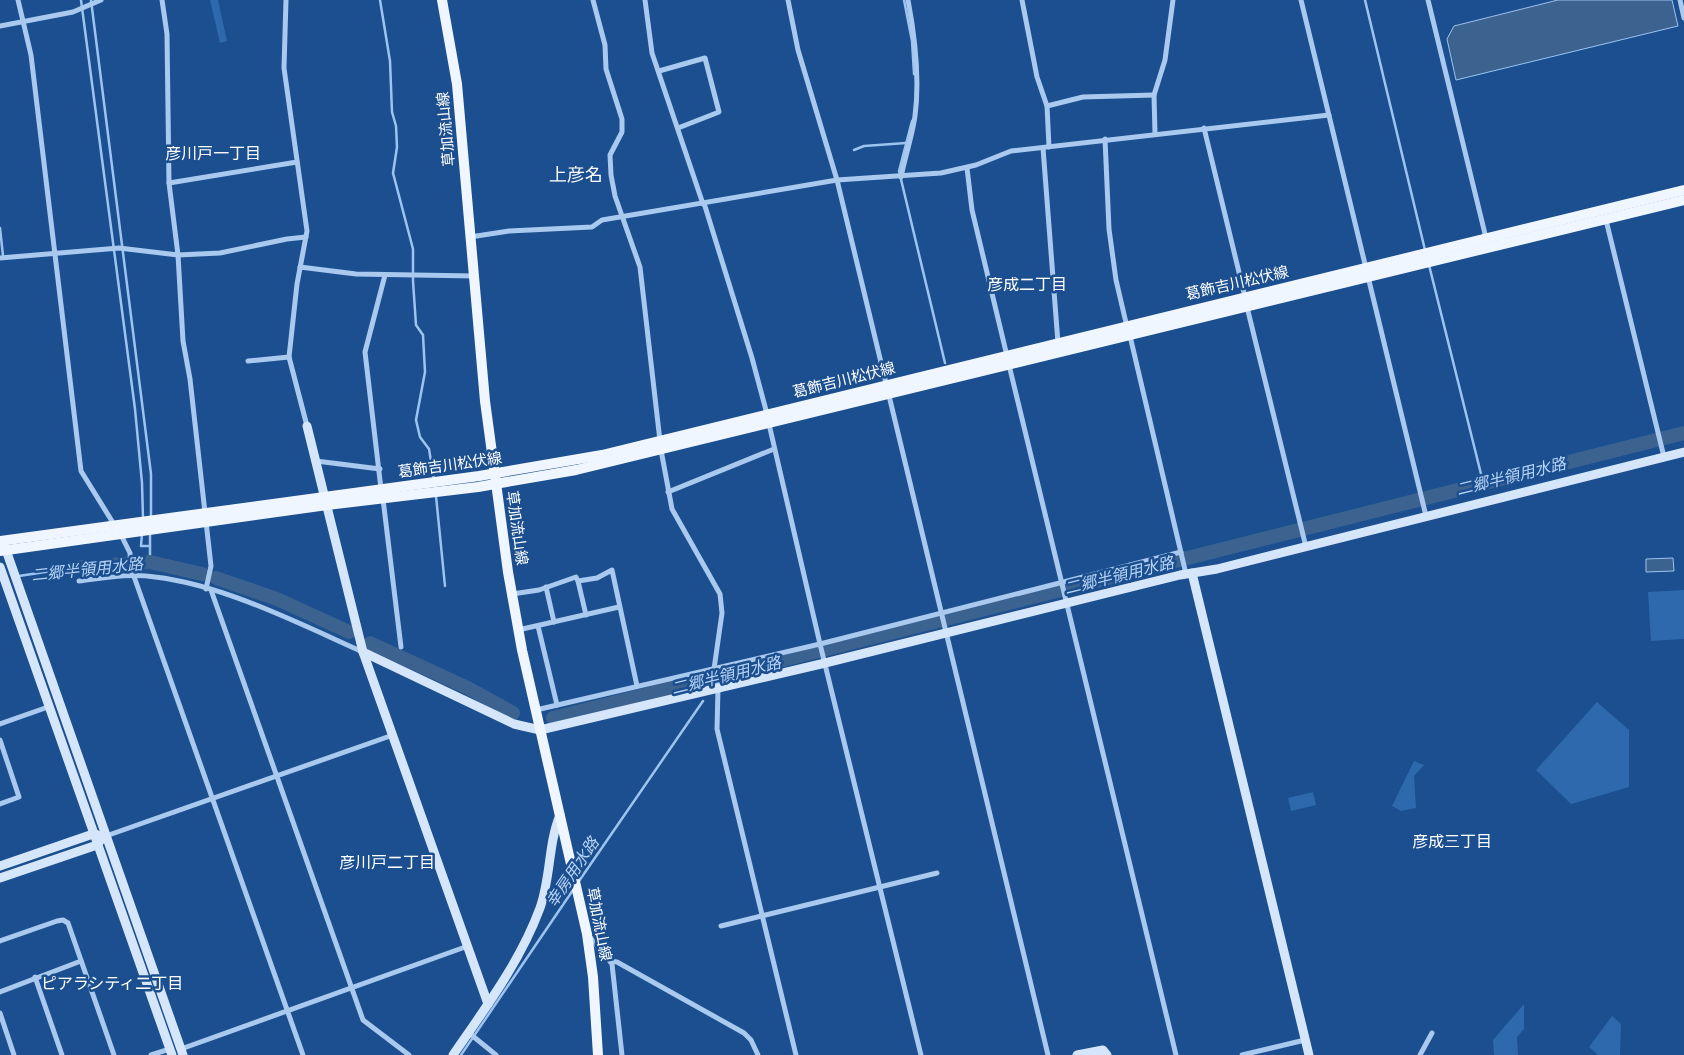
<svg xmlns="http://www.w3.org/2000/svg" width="1684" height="1055" font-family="'Work Sans','Noto Sans JP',sans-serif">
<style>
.green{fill:#2e69ad}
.water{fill:#3c6290;stroke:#9cc4f0}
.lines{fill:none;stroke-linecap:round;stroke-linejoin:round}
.stream{stroke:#9cc4f0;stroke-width:2.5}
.river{stroke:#3c6290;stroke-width:14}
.street{stroke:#a9c9ee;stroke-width:5}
.secondary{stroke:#d6e6fa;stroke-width:9}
.primary{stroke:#f0f6ff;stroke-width:10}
.labels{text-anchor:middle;stroke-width:5;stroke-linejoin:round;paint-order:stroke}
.street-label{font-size:15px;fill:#fff;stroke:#1b4f8f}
.neighbourhood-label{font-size:16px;fill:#fff;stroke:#1b4f8f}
.water-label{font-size:16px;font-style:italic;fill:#b5d3f5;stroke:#1b4f8f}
.quarter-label{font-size:18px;fill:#fff;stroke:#1b4f8f}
</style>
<rect width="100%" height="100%" fill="#1b4f8f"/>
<g class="green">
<path d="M 210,0 L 218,0 L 227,41 L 220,43 Z"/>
<path d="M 1684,590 L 1684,639 L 1651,641 L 1648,592 Z"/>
<path d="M 1597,702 L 1629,730 L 1629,787 L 1571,804 L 1536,770 Z"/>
<path d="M 1414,761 L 1424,765 L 1414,776 L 1416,808 L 1401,811 L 1392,806 Z"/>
<path d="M 1313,792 L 1316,805 L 1291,811 L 1288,798 Z"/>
<path d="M 1524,1004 L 1524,1029 L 1517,1037 L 1518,1055 L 1494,1055 L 1493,1040 Z"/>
<path d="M 1612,1016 L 1621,1024 L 1620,1055 L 1598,1055 L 1589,1047 Z"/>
</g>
<g class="water">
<path d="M 1558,0 L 1672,0 L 1678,26 L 1456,80 L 1447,39 L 1454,26 Z"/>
<path d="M 1673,558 L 1674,571 L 1646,572 L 1646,559 Z"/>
</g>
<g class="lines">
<g class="stream">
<path d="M 81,0 L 135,409 L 142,483 L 143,518"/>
<path d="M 91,0 L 151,474 L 151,517"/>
<path d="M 380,0 L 390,61 L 392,112 L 396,126 L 397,147 L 393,173 L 413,249 L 413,281 L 416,325 L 423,335 L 425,372 L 416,420 L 420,437 L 429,449 L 434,480"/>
<path d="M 904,0 L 912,41 L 914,74"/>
<path d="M 1365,0 L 1425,250"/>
<path d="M 912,121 L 899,171 L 945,363"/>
<path d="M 854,150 L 864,146 L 906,143"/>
<path d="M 0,228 L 3,256"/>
<path d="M 1429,265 L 1483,482"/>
<path d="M 436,496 L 445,586"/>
<path d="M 142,534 L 141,546 L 150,546"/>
<path d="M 150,562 L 150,533"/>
<path d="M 19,576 L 71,568"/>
<path d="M 579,881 L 703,701"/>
<path d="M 461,1055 L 573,890"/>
</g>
<g class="river">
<path d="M 71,568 L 150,562 L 202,574"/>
<path d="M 216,578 L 277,599 L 349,632"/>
<path d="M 370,643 L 468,688 L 513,713"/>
<path d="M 553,718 L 1684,433"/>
</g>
<g class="street">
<path d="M 18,0 L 31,55 L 81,471 L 115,526"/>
<path d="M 162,0 L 167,34 L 169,183 L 178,255 L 183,341 L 190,379 L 211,566 L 206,589"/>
<path d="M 286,0 L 284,68 L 307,231 L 297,284 L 289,357 L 307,426"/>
<path d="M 593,0 L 605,45 L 606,69 L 622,119 L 622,132 L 610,155 L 611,175 L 615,196 L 640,267 L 660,441"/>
<path d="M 645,0 L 652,53 L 703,204"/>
<path d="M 788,0 L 798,50 L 837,180 L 1048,1055"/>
<path d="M 1022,0 L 1037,77 L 1047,106 L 1049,147"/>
<path d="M 1301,0 L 1426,516"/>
<path d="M 1428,0 L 1486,238"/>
<path d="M 1680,0 L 1684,18"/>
<path d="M 0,26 L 73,12 L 101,0"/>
<path d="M 659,71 L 705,58 L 719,112 L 678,128"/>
<path d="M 1047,106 L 1083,97 L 1154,95"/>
<path d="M 1204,128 L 1245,297"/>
<path d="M 1155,134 L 1154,95 L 1165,60 L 1173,0"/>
<path d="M 1105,139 L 1109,229 L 1116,280 L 1127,327"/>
<path d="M 1043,148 L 1058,343"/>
<path d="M 967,168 L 972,210 L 1007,356"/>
<path d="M 901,177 C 905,157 912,137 915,116 C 920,78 915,37 908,0"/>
<path d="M 169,183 L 297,162"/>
<path d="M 704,203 L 752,358 L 767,414"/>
<path d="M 1606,220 L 1664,457"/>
<path d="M 470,237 L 509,231 L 592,227 L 602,220 L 837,180 L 941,173 L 976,165 L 1011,151 L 1329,115"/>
<path d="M 0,258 L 119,248 L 178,255 L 220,253 L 287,239 L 306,237"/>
<path d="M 300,267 L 356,274 L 474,276"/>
<path d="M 1247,307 L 1306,547"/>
<path d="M 1130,336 L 1186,574"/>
<path d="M 248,361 L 289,357"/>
<path d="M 1009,365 L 1176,1055"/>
<path d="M 769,424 L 820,644 L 921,1055"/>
<path d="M 661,450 L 672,509 L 720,594 L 722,613 L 714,669 L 718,689 L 717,729 L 796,1055"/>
<path d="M 316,461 L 380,469"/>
<path d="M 381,489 L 365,352 L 385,275"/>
<path d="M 668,492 L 774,449"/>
<path d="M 383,499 L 401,647"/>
<path d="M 120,533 L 130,553 L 131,568 L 303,1055"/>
<path d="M 79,581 C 104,578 130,573 155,577 C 224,585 300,624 363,652"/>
<path d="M 578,581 L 586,615"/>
<path d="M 546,587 L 554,622"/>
<path d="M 211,590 L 363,1020 L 409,1055"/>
<path d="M 512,594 L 539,590 L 576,577 L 578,581 L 597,578 L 612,570 L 637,686"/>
<path d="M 538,626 L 557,705"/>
<path d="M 518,630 L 619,607"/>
<path d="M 536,710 L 820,644 L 1181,552"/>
<path d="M 0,724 L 48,707"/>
<path d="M 0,740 L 19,797 L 0,804"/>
<path d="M 106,836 L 393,735"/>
<path d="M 721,926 L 937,873"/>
<path d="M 589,936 L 612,964 L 622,1055"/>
<path d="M 0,941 L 57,921 L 63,920 L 68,923 L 114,1055"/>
<path d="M 610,961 L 617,962 L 744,1033 L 751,1040 L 758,1055"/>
<path d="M 35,977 L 62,1055"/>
<path d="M 0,992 L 81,961"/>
<path d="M 0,1013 L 14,1055"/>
<path d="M 469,1033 L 496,1055"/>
<path d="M 181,1049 L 468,946"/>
<path d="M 151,1055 L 170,1049"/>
<path d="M 1242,1055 L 1305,1040"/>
<path d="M 1420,1055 L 1432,1033"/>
</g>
<g class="secondary">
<path d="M 307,426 L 363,652 L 488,1004"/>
<path d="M 2,547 L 6,550 L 183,1055"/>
<path d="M 0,567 L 172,1055"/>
<path d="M 1192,573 L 1309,1055"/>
<path d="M 363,652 L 514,724 L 540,730 L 821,664 L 1180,575 L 1217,569 L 1684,452"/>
<path d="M 0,866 L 93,834 L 98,835"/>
<path d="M 0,878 L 97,845 L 100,841"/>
<path d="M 453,1055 C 486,1007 520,962 540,908 C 551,877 548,844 560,815"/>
<path d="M 1077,1055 L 1103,1050 L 1107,1055"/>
</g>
<g class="primary">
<path d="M 442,0 L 457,84 L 485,401 L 508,572 L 522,650 L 587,934 L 593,977 L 598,1055"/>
<path d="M 0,541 L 479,476 L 602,455 L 1684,190"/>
<path d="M 0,551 L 327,505 L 478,487 L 576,470 L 1684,200"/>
</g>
</g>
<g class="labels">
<g class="street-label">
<text transform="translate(446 129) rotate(-95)" y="5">草加流山線</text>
<text transform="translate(1237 283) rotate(-13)" y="5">葛飾吉川松伏線</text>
<text transform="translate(844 380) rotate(-14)" y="5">葛飾吉川松伏線</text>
<text transform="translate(450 465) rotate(-8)" y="5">葛飾吉川松伏線</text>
<text transform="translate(517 528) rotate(82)" y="5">草加流山線</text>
<text transform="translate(599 924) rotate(79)" y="5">草加流山線</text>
</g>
<g class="neighbourhood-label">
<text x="213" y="159">彦川戸一丁目</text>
<text x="1027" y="290">彦成二丁目</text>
<text x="1452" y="847">彦成三丁目</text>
<text x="387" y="868">彦川戸二丁目</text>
<text x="112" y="989">ピアラシティ二丁目</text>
</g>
<g class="water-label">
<text transform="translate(1511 476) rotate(-14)" y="6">二郷半領用水路</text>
<text transform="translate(87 569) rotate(-6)" y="6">二郷半領用水路</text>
<text transform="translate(1119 575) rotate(-14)" y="6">二郷半領用水路</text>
<text transform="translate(726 675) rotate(-14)" y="6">二郷半領用水路</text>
<text transform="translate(572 872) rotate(-56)" y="6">幸房用水路</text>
</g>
<g class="quarter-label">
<text x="576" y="181">上彦名</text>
</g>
</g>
</svg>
